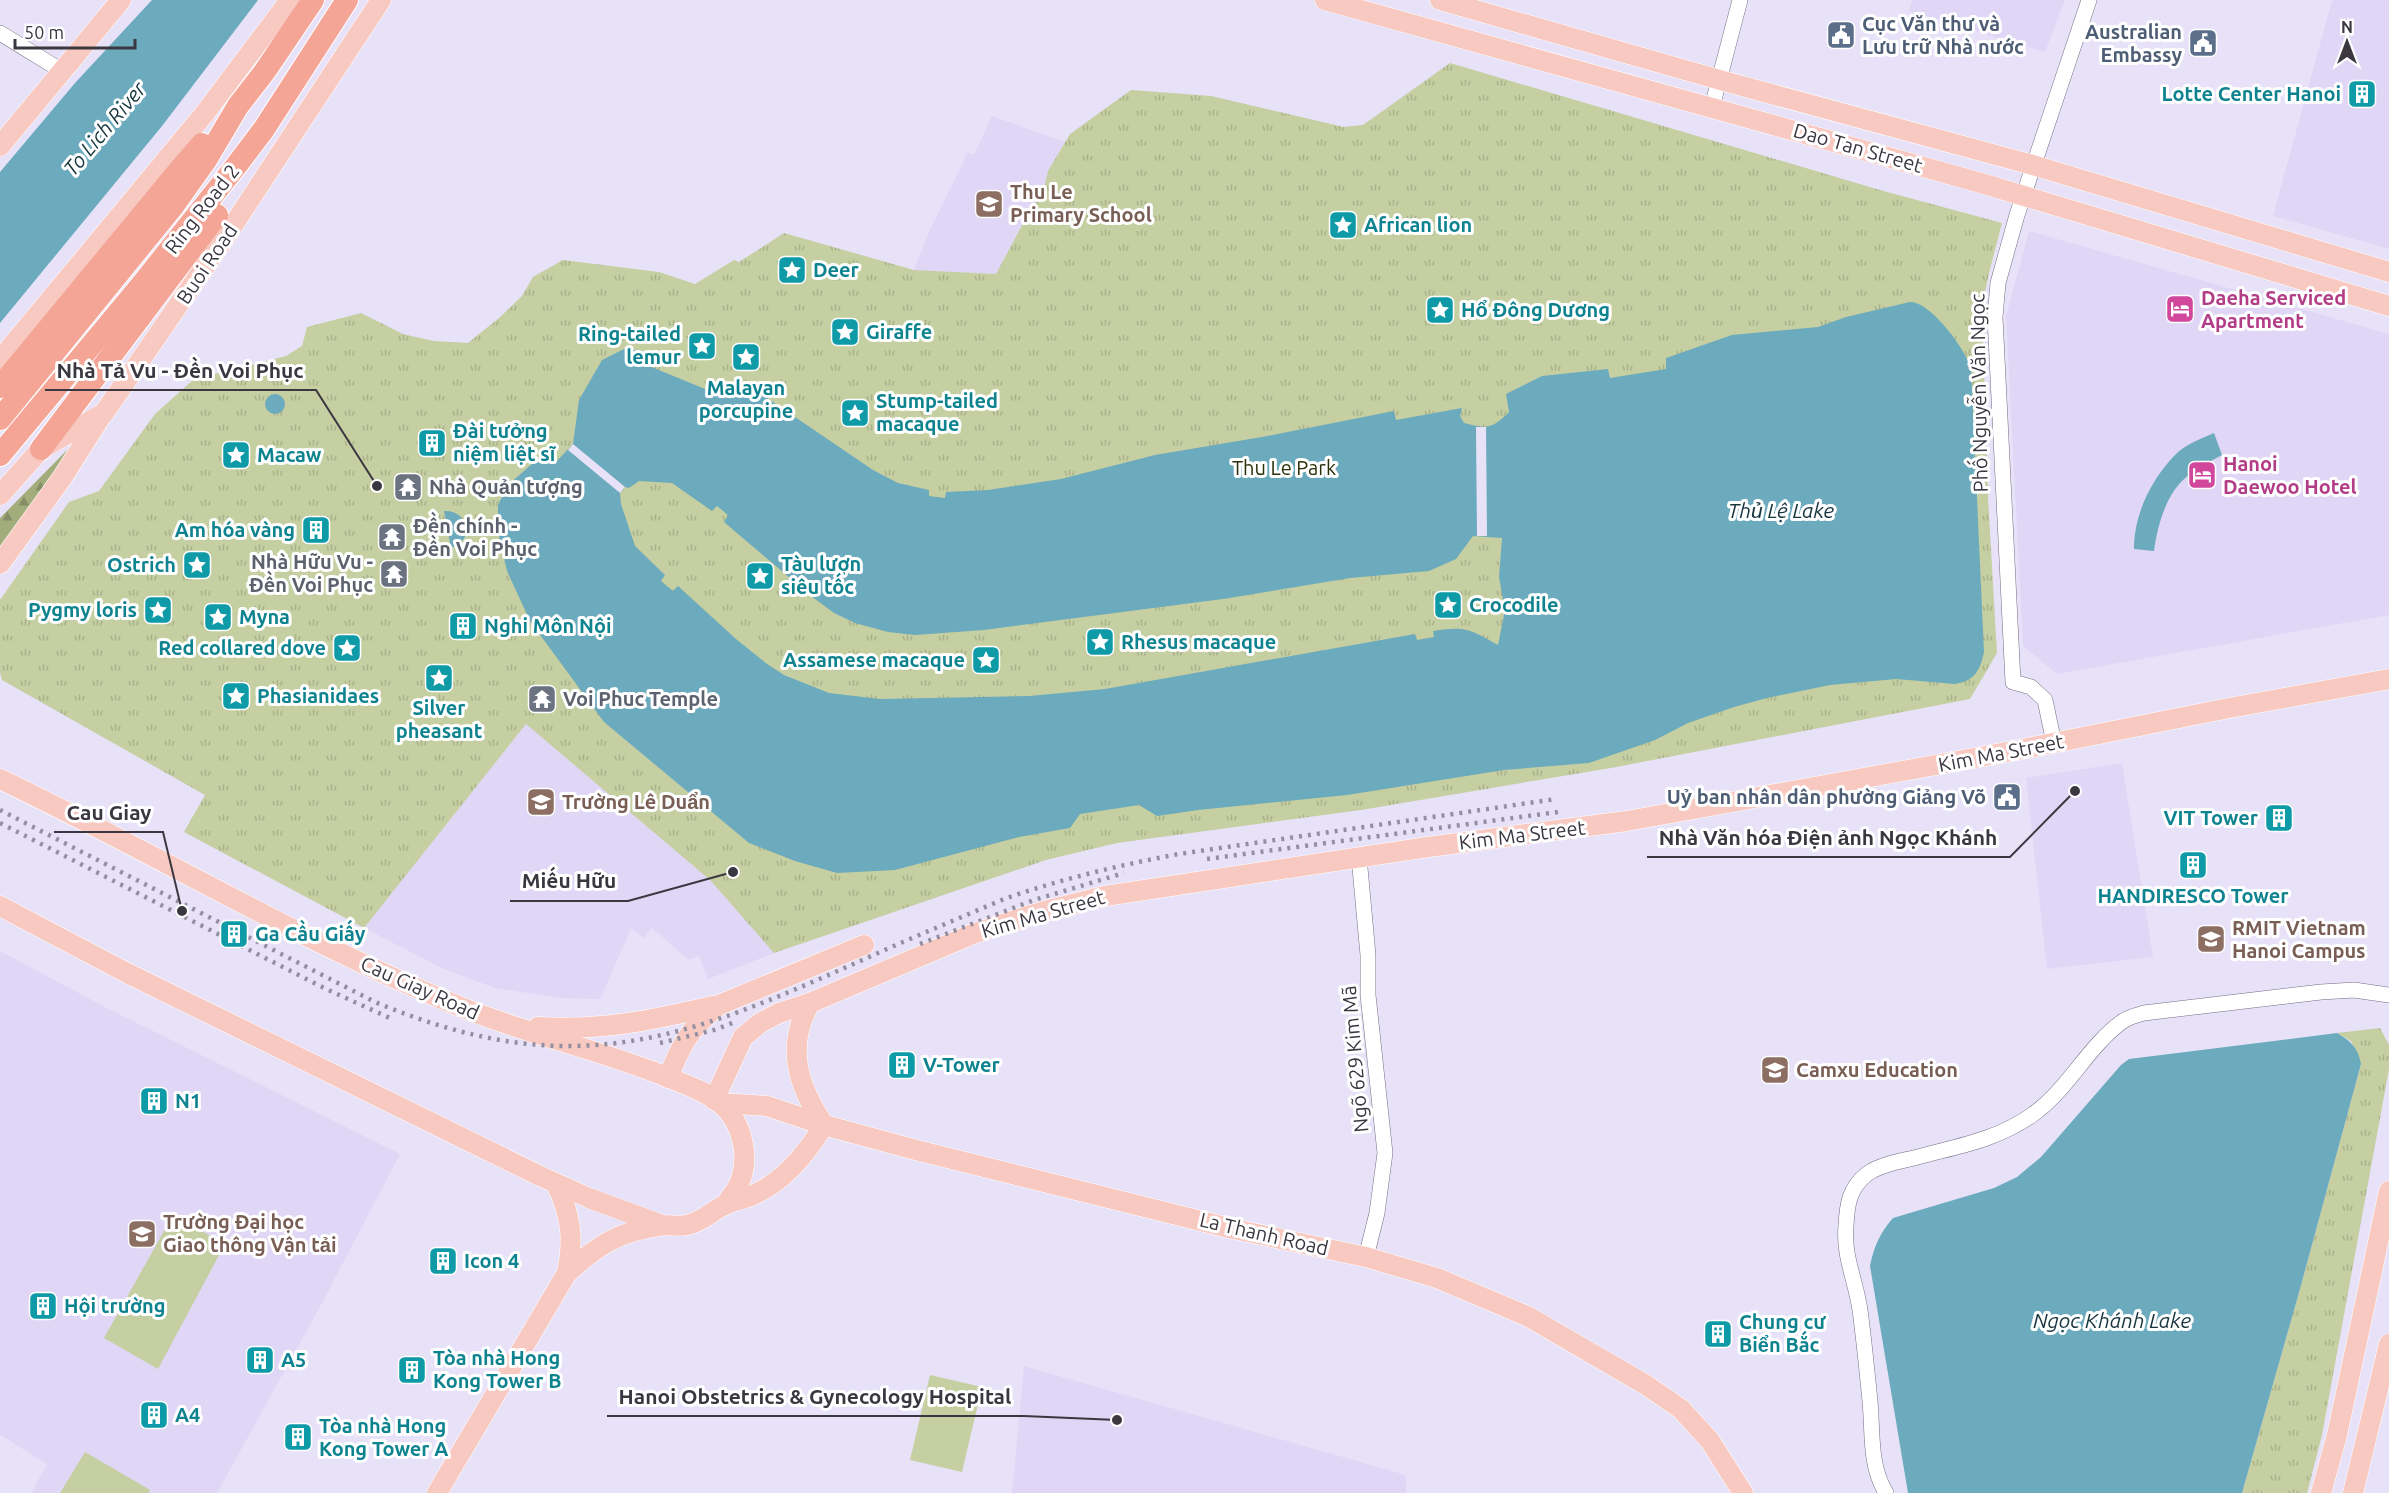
<svg xmlns="http://www.w3.org/2000/svg" width="2389" height="1493" font-family="Ubuntu,sans-serif">
<style>
.built{fill:#dfd7f5}
.green{fill:#c5cfa1}
.forest{fill:url(#forest-firs)}
.park{fill:url(#park-tufts)}
.water{fill:#6caabe;fill-rule:evenodd}
.pier{fill:#e8e2f9}
.lines{fill:none;stroke-linecap:round;stroke-linejoin:round}
.minor-casing{stroke:#736e82;stroke-width:16}
.major-casing{stroke:#fff;stroke-width:21}
.highway-casing{stroke:#fff;stroke-width:24}
.minor{stroke:#fff;stroke-width:15}
.major{stroke:#f8c9c0;stroke-width:20}
.highway{stroke:#f4a596;stroke-width:22}
.rail{stroke:#948fa0;stroke-width:4.5;stroke-dasharray:3 6;stroke-linecap:butt}
.labels{text-anchor:middle;stroke-width:6;stroke-linejoin:round;paint-order:stroke}
.service-label{font-size:20px;font-weight:bold;fill:#4e5e75;stroke:#fff;text-anchor:end}
.culture-label{font-size:20px;font-weight:bold;fill:#0d838f;stroke:#fff;text-anchor:start}
.street-label{font-size:20px;fill:#3a3740;stroke:#fff}
.education-label{font-size:20px;font-weight:bold;fill:#785e54;stroke:#fff;text-anchor:start}
.hotel-label{font-size:20px;font-weight:bold;fill:#b23c85;stroke:#fff;text-anchor:start}
.park-label{font-size:20px;fill:#2a3108;stroke:#fff}
.worship-label{font-size:20px;font-weight:bold;fill:#5b616d;stroke:#fff;text-anchor:start}
.water-label{font-size:21px;font-style:italic;fill:#17353f;stroke:#fff}
.leader{fill:none;stroke:#3a3740;stroke-width:2}
.callout-dot{fill:#3a3740;stroke:#fff;stroke-width:2}
.callout-label{font-size:21px;text-anchor:middle;font-weight:bold;fill:#3a3740;stroke:#fff;stroke-width:6;stroke-linejoin:round;paint-order:stroke}
</style>
<defs>
<pattern id="forest-firs" width="22" height="20" patternUnits="userSpaceOnUse" patternTransform="scale(1.5)"><rect width="22" height="20" fill="#a2ad7b"/><path d="M5 1l3.5 6h-7zM16 11l3.5 6h-7z" fill="#858e66"/></pattern>
<pattern id="park-tufts" width="24" height="20" patternUnits="userSpaceOnUse" patternTransform="scale(1.5)"><rect width="24" height="20" fill="#c5cfa1"/><path d="M3 7l-1-3M5 7V3M7 7l1-3M15 17l-1-3M17 17v-4M19 17l1-3" fill="none" stroke="#aab28c"/></pattern>
</defs>
<rect width="100%" height="100%" fill="#e8e2f9"/>
<g class="built">
<path d="M 1912,0 L 2065,0 L 2045,52 L 1909,11 Z"/>
<path d="M 2332,0 L 2389,0 L 2389,249 L 2273,216 Z"/>
<path d="M 992,116 L 1065,142 L 1048,171 L 1043,192 L 1027,216 L 996,274 L 914,270 L 928,234 L 968,152 L 974,155 Z"/>
<path d="M 2029,231 L 2389,334 L 2389,615 L 2057,674 L 2023,646 L 2006,316 Z"/>
<path d="M 526,724 L 710,880 L 774,953 L 708,979 L 699,956 L 689,960 L 652,928 L 644,938 L 631,929 L 600,999 L 560,998 L 495,988 L 444,969 L 364,928 Z"/>
<path d="M 2122,763 L 2153,957 L 2047,969 L 2026,778 Z"/>
<path d="M 0,951 L 105,1007 L 400,1154 L 321,1305 L 217,1493 L 31,1493 L 47,1464 L 0,1435 Z"/>
<path d="M 1024,1366 L 1406,1475 L 1406,1493 L 1012,1493 Z"/>
</g>
<g class="green">
<path d="M 173,1215 L 225,1244 L 158,1369 L 104,1338 Z"/>
<path d="M 930,1375 L 982,1387 L 962,1472 L 910,1460 Z"/>
<path d="M 85,1452 L 150,1490 L 148,1493 L 60,1493 Z"/>
</g>
<path class="forest" d="M 74,443 L 0,555 L 0,518 Z"/>
<g class="park">
<path d="M 1450,63 L 1880,190 L 2002,223 L 1989,273 L 1982,307 L 1988,497 L 1997,653 L 1970,699 L 1611,768 L 1361,810 L 1117,843 L 1046,860 L 774,953 L 710,880 L 526,724 L 364,928 L 184,832 L 205,795 L 2,680 L 0,672 L 0,600 L 69,502 L 99,491 L 155,414 L 194,379 L 286,356 L 302,346 L 307,327 L 361,313 L 403,334 L 434,341 L 468,343 L 499,318 L 522,296 L 533,277 L 563,260 L 659,272 L 695,284 L 734,260 L 739,262 L 784,233 L 914,270 L 996,274 L 1027,216 L 1043,192 L 1048,171 L 1070,134 L 1131,90 L 1211,96 L 1344,127 L 1363,125 Z"/>
<path d="M 2380,1028 L 2389,1045 L 2389,1069 L 2322,1435 L 2307,1493 L 2242,1493 L 2300,1289 L 2361,1064 L 2351,1041 L 2337,1033 Z"/>
</g>
<g class="water">
<path d="M 152,0 L 258,0 L 162,126 L 0,323 L 0,172 L 75,83 Z"/>
<path d="M 1910,302 C 1931,302 1964,348 1971,367 L 1984,652 C 1980,670 1975,681 1955,684 L 1896,679 L 1830,685 L 1767,698 L 1734,707 L 1688,723 L 1655,740 L 1589,763 L 1504,770 L 1347,795 L 1198,810 L 1157,816 L 1139,805 L 1080,814 L 1070,828 L 1019,837 L 895,870 L 837,873 L 795,861 L 749,843 L 604,722 L 530,621 L 507,571 L 498,532 L 498,505 L 508,485 L 541,456 L 545,455 L 555,463 L 573,444 L 579,400 L 602,360 L 624,349 L 643,351 L 643,355 L 653,357 L 649,366 L 727,398 L 734,382 L 767,398 L 873,470 L 898,483 L 929,490 L 929,496 L 945,498 L 946,492 L 988,490 L 1061,479 L 1155,455 L 1262,437 L 1394,411 L 1396,420 L 1462,408 L 1460,416 L 1464,423 C 1488,429 1492,429 1509,412 L 1506,394 L 1542,376 L 1608,369 L 1610,378 L 1666,369 L 1666,358 L 1732,335 L 1818,327 L 1846,317 ZM 639,481 L 672,483 L 712,511 L 717,506 L 728,515 L 724,522 L 811,596 L 834,613 L 855,623 L 888,632 L 915,635 L 984,630 L 1223,599 L 1350,578 L 1429,571 L 1456,559 L 1473,536 L 1502,538 L 1499,577 L 1505,610 L 1498,645 C 1469,629 1466,626 1433,631 L 1434,637 L 1417,640 L 1415,634 L 1105,689 L 1029,696 L 880,699 L 829,693 L 784,675 L 767,664 L 736,639 L 678,586 L 673,591 L 661,581 L 665,575 L 635,546 L 621,504 L 620,493 L 625,487 L 629,488 Z"/>
<circle cx="275" cy="404" r="10"/>
<path d="M 2214,433 L 2222,455 C 2209,462 2193,470 2182,481 C 2165,498 2157,528 2154,551 L 2134,549 C 2134,513 2152,478 2177,453 C 2187,444 2202,438 2214,433 Z"/>
<path d="M 444,511 C 469,510 475,541 451,548 Z"/>
<path d="M 2337,1033 C 2351,1041 2358,1048 2361,1064 L 2300,1289 L 2242,1493 L 1908,1493 L 1870,1266 C 1874,1246 1880,1233 1893,1218 L 1994,1188 L 2017,1177 L 2041,1157 L 2121,1065 L 2129,1059 Z"/>
</g>
<g class="pier">
<path d="M 1476,427 L 1486,427 L 1487,536 L 1477,536 Z"/>
<path d="M 573,444 L 625,487 L 620,493 L 568,450 Z"/>
</g>
<g class="lines">
<g class="minor-casing">
<g id="minor">
<path d="M 0,33 L 62,71"/>
<path d="M 1712,107 L 1740,0"/>
<path d="M 2054,743 L 2045,700 L 2031,687 L 2013,682 L 1995,317 L 1998,283 L 2017,215 L 2089,0"/>
<path d="M 1359,857 L 1368,955 L 1368,995 L 1385,1153 L 1377,1213 L 1366,1257"/>
<path d="M 1886,1493 C 1869,1465 1873,1432 1870,1401 C 1867,1371 1864,1340 1860,1310 C 1856,1281 1843,1256 1846,1226 C 1847,1205 1849,1188 1867,1174 C 1879,1165 1900,1161 1914,1158 C 1957,1146 1995,1141 2032,1115 C 2067,1091 2088,1046 2123,1021 C 2129,1017 2137,1015 2144,1013 L 2321,992 L 2354,990 L 2389,995"/>
</g>
</g>
<g class="major-casing">
<g id="major">
<path d="M 1325,0 L 1981,183 L 2389,306"/>
<path d="M 1440,0 L 1720,80 L 2033,165 L 2389,272"/>
<path d="M 0,146 L 121,0"/>
<path d="M 0,360 L 205,113 L 290,0"/>
<path d="M 0,495 L 41,449 L 104,413 L 228,233 L 381,0"/>
<path d="M 0,564 L 62,478 L 102,415"/>
<path d="M 0,779 C 153,852 299,940 456,1005 C 525,1034 598,1049 667,1077 C 684,1084 705,1091 720,1103 C 743,1122 751,1159 738,1186 C 735,1193 729,1199 725,1205"/>
<path d="M 0,906 L 127,973 L 540,1176 L 589,1198 L 662,1225"/>
<path d="M 810,1003 C 785,1047 798,1086 824,1125"/>
<path d="M 538,1027 C 601,1031 653,1020 713,1006"/>
<path d="M 668,1078 C 682,1043 689,1029 719,1005 L 864,945"/>
<path d="M 714,1100 L 743,1037 L 760,1023 L 779,1013 L 810,1003 L 975,933 L 1041,912 L 1105,896 L 1428,847 L 1627,821 L 2018,750 L 2229,708 L 2389,679"/>
<path d="M 720,1103 L 767,1106 L 824,1125 L 916,1150 L 1229,1228 L 1366,1257 L 1437,1278 L 1527,1316 L 1646,1385 L 1681,1409 L 1710,1441 L 1743,1493"/>
<path d="M 567,1273 C 597,1246 619,1231 659,1226 C 668,1224 678,1227 687,1225 C 705,1221 712,1210 727,1204 C 735,1200 745,1199 753,1195 C 783,1182 807,1153 824,1125"/>
<path d="M 437,1493 L 567,1273 C 574,1238 571,1215 556,1184"/>
<path d="M 2321,1493 L 2337,1435 L 2389,1191"/>
<path d="M 2353,1493 L 2389,1344"/>
</g>
</g>
<g class="highway-casing">
<g id="highway">
<path d="M 0,387 L 181,168 L 202,144"/>
<path d="M 0,419 L 174,205 L 206,160 L 238,106 L 265,71 L 313,0"/>
<path d="M 41,449 L 217,215"/>
<path d="M 0,455 L 143,283 L 236,166 L 264,129 L 347,0"/>
</g>
</g>
<use href="#minor" class="minor"/>
<use href="#major" class="major"/>
<use href="#highway" class="highway"/>
<g class="rail">
<path d="M 0,810 L 375,1002 C 437,1028 504,1047 573,1046 C 674,1045 767,1002 858,962 C 906,940 955,920 1004,899 C 1061,879 1120,865 1179,854 L 1556,799"/>
<path d="M 0,823 L 324,988 L 392,1019"/>
<path d="M 1207,859 L 1558,812"/>
<path d="M 920,944 L 1034,900 L 1124,873"/>
<path d="M 660,1043 L 714,1030 L 735,1022"/>
</g>
</g>
<defs>
<g id="civic-square" transform="scale(1.5)"><rect x="-9" y="-9" width="18" height="18" rx="4" fill="#5c6f8a" stroke="#fff"/><path d="M-.6-6.5H3V-4.5H.6V-3L4-1V1h2V6H-6V1h2V-1L-.6-3ZM-1.2 2.5V6h2.4V2.5Z" fill="#fff"/></g>
<g id="building-square" transform="scale(1.5)"><rect x="-9" y="-9" width="18" height="18" rx="4" fill="#0f9aa8" stroke="#fff"/><path d="M-4-6H4V6H1V3H-1V6H-4ZM-2.5-4.3h1.7v1.8h-1.7ZM.8-4.3h1.7v1.8H.8ZM-2.5-1h1.7V.8h-1.7ZM.8-1h1.7V.8H.8Z" fill="#fff"/></g>
<g id="school-square" transform="scale(1.5)"><rect x="-9" y="-9" width="18" height="18" rx="4" fill="#8d6e63" stroke="#fff"/><path d="M0-5L7-2L0 1L-7-2ZM-4 1L0 2.5L4 1V4Q0 6-4 4Z" fill="#fff"/></g>
<g id="sight-square" transform="scale(1.5)"><rect x="-9" y="-9" width="18" height="18" rx="4" fill="#0f9aa8" stroke="#fff"/><path d="M0-6L1.8-2.2L6-1.7L2.9 1.2L3.7 5.4L0 3.3L-3.7 5.4L-2.9 1.2L-6-1.7L-1.8-2.2Z" fill="#fff"/></g>
<g id="hotel-square" transform="scale(1.5)"><rect x="-9" y="-9" width="18" height="18" rx="4" fill="#d1479c" stroke="#fff"/><path d="M-6-4.5h1.5V1H6V5H4.5V3h-9V5H-6ZM-4 0a1.8 1.8 0 1 1 3.6 0ZM.5 0V-2.5h3Q6-2.5 6 0Z" fill="#fff"/></g>
<g id="temple-square" transform="scale(1.5)"><rect x="-9" y="-9" width="18" height="18" rx="4" fill="#6b7280" stroke="#fff"/><path d="M0-6L5-2H3V0L6.5 2.5H4V6H1.5V3h-3V6H-4V2.5H-6.5L-3 0V-2H-5Z" fill="#fff"/></g>
<g id="university-square" transform="scale(1.5)"><rect x="-9" y="-9" width="18" height="18" rx="4" fill="#8d6e63" stroke="#fff"/><path d="M0-5L7-2L0 1L-7-2ZM-4 1L0 2.5L4 1V4Q0 6-4 4Z" fill="#fff"/></g>
</defs>
<g fill-rule="evenodd">
<use href="#civic-square" x="1841" y="35"/>
<use href="#civic-square" x="2203" y="43"/>
<use href="#building-square" x="2362" y="94"/>
<use href="#school-square" x="989" y="204"/>
<use href="#sight-square" x="1343" y="225"/>
<use href="#sight-square" x="792" y="270"/>
<use href="#hotel-square" x="2180" y="309"/>
<use href="#sight-square" x="1440" y="310"/>
<use href="#sight-square" x="845" y="332"/>
<use href="#sight-square" x="702" y="346"/>
<use href="#sight-square" x="746" y="357"/>
<use href="#sight-square" x="855" y="413"/>
<use href="#building-square" x="432" y="443"/>
<use href="#sight-square" x="236" y="455"/>
<use href="#hotel-square" x="2202" y="475"/>
<use href="#temple-square" x="408" y="487"/>
<use href="#building-square" x="316" y="530"/>
<use href="#temple-square" x="392" y="537"/>
<use href="#sight-square" x="197" y="565"/>
<use href="#temple-square" x="394" y="574"/>
<use href="#sight-square" x="760" y="576"/>
<use href="#sight-square" x="1448" y="605"/>
<use href="#sight-square" x="158" y="610"/>
<use href="#sight-square" x="218" y="617"/>
<use href="#building-square" x="463" y="626"/>
<use href="#sight-square" x="1100" y="642"/>
<use href="#sight-square" x="347" y="648"/>
<use href="#sight-square" x="986" y="660"/>
<use href="#sight-square" x="439" y="678"/>
<use href="#sight-square" x="236" y="696"/>
<use href="#temple-square" x="542" y="699"/>
<use href="#civic-square" x="2007" y="797"/>
<use href="#university-square" x="541" y="802"/>
<use href="#building-square" x="2279" y="818"/>
<use href="#building-square" x="2193" y="865"/>
<use href="#building-square" x="234" y="934"/>
<use href="#university-square" x="2211" y="939"/>
<use href="#building-square" x="902" y="1065"/>
<use href="#school-square" x="1775" y="1070"/>
<use href="#building-square" x="154" y="1101"/>
<use href="#university-square" x="142" y="1234"/>
<use href="#building-square" x="443" y="1261"/>
<use href="#building-square" x="43" y="1306"/>
<use href="#building-square" x="1718" y="1334"/>
<use href="#building-square" x="260" y="1360"/>
<use href="#building-square" x="412" y="1370"/>
<use href="#building-square" x="154" y="1415"/>
<use href="#building-square" x="298" y="1437"/>
</g>
<g class="labels">
<g class="service-label">
<text x="1862" y="31" text-anchor="start">Cục Văn thư và<tspan x="1862" dy="23">Lưu trữ Nhà nước</tspan></text>
<text x="2182" y="39">Australian<tspan x="2182" dy="23">Embassy</tspan></text>
<text x="1986" y="804">Uỷ ban nhân dân phường Giảng Võ</text>
</g>
<g class="culture-label">
<text x="2341" y="101" text-anchor="end">Lotte Center Hanoi</text>
<text x="1364" y="232">African lion</text>
<text x="813" y="277">Deer</text>
<text x="1461" y="317">Hổ Đông Dương</text>
<text x="866" y="339">Giraffe</text>
<text x="681" y="341" text-anchor="end">Ring-tailed<tspan x="681" dy="23">lemur</tspan></text>
<text x="746" y="395" text-anchor="middle">Malayan<tspan x="746" dy="23">porcupine</tspan></text>
<text x="876" y="408">Stump-tailed<tspan x="876" dy="23">macaque</tspan></text>
<text x="453" y="438">Đài tưởng<tspan x="453" dy="23">niệm liệt sĩ</tspan></text>
<text x="257" y="462">Macaw</text>
<text x="295" y="537" text-anchor="end">Am hóa vàng</text>
<text x="781" y="571">Tàu lượn<tspan x="781" dy="23">siêu tốc</tspan></text>
<text x="176" y="572" text-anchor="end">Ostrich</text>
<text x="1469" y="612">Crocodile</text>
<text x="137" y="617" text-anchor="end">Pygmy loris</text>
<text x="239" y="624">Myna</text>
<text x="484" y="633">Nghi Môn Nội</text>
<text x="1121" y="649">Rhesus macaque</text>
<text x="326" y="655" text-anchor="end">Red collared dove</text>
<text x="965" y="667" text-anchor="end">Assamese macaque</text>
<text x="257" y="703">Phasianidaes</text>
<text x="439" y="715" text-anchor="middle">Silver<tspan x="439" dy="23">pheasant</tspan></text>
<text x="2258" y="825" text-anchor="end">VIT Tower</text>
<text x="2193" y="903" text-anchor="middle">HANDIRESCO Tower</text>
<text x="255" y="941">Ga Cầu Giấy</text>
<text x="923" y="1072">V-Tower</text>
<text x="175" y="1108">N1</text>
<text x="464" y="1268">Icon 4</text>
<text x="64" y="1313">Hội trường</text>
<text x="1739" y="1329">Chung cư<tspan x="1739" dy="23">Biển Bắc</tspan></text>
<text x="433" y="1365">Tòa nhà Hong<tspan x="433" dy="23">Kong Tower B</tspan></text>
<text x="281" y="1367">A5</text>
<text x="175" y="1422">A4</text>
<text x="319" y="1433">Tòa nhà Hong<tspan x="319" dy="23">Kong Tower A</tspan></text>
</g>
<g class="street-label">
<text transform="translate(1858 148) rotate(16)" y="7">Dao Tan Street</text>
<text transform="translate(202 209) rotate(-52)" y="7">Ring Road 2</text>
<text transform="translate(207 264) rotate(-56)" y="7">Buoi Road</text>
<text transform="translate(1979 393) rotate(-91)" y="7">Phố Nguyễn Văn Ngọc</text>
<text transform="translate(2001 753) rotate(-11)" y="7">Kim Ma Street</text>
<text transform="translate(1522 835) rotate(-7)" y="7">Kim Ma Street</text>
<text transform="translate(1043 914) rotate(-16)" y="7">Kim Ma Street</text>
<text transform="translate(420 988) rotate(24)" y="7">Cau Giay Road</text>
<text transform="translate(1355 1059) rotate(-95)" y="7">Ngõ 629 Kim Mã</text>
<text transform="translate(1264 1234) rotate(13)" y="7">La Thanh Road</text>
</g>
<g class="education-label">
<text x="1010" y="199">Thu Le<tspan x="1010" dy="23">Primary School</tspan></text>
<text x="562" y="809">Trường Lê Duẩn</text>
<text x="2232" y="935">RMIT Vietnam<tspan x="2232" dy="23">Hanoi Campus</tspan></text>
<text x="1796" y="1077">Camxu Education</text>
<text x="163" y="1229">Trường Đại học<tspan x="163" dy="23">Giao thông Vận tải</tspan></text>
</g>
<g class="hotel-label">
<text x="2201" y="305">Daeha Serviced<tspan x="2201" dy="23">Apartment</tspan></text>
<text x="2223" y="471">Hanoi<tspan x="2223" dy="23">Daewoo Hotel</tspan></text>
</g>
<g class="park-label">
<text x="1284" y="475">Thu Le Park</text>
</g>
<g class="worship-label">
<text x="429" y="494">Nhà Quản tượng</text>
<text x="413" y="533">Đền chính -<tspan x="413" dy="23">Đền Voi Phục</tspan></text>
<text x="373" y="569" text-anchor="end">Nhà Hữu Vu -<tspan x="373" dy="23">Đền Voi Phục</tspan></text>
<text x="563" y="706">Voi Phuc Temple</text>
</g>
<g class="water-label">
<text transform="translate(105 129) rotate(-50)" y="7">To Lich River</text>
<text x="1781" y="518">Thủ Lệ Lake</text>
<text x="2112" y="1328">Ngọc Khánh Lake</text>
</g>
</g>
<path class="leader" d="M377 486L316 390H45M182 911L163 832H54M2075 791L2010 857H1647M733 872L628 901H510M1117 1420L1024 1416H607"/>
<g class="callout-dot">
<circle cx="377" cy="486" r="6"/>
<circle cx="182" cy="911" r="6"/>
<circle cx="2075" cy="791" r="6"/>
<circle cx="733" cy="872" r="6"/>
<circle cx="1117" cy="1420" r="6"/>
</g>
<g class="callout-label">
<text x="180" y="378">Nhà Tả Vu - Đền Voi Phục</text>
<text x="109" y="820">Cau Giay</text>
<text x="1828" y="845">Nhà Văn hóa Điện ảnh Ngọc Khánh</text>
<text x="569" y="888">Miếu Hữu</text>
<text x="815" y="1404">Hanoi Obstetrics &amp; Gynecology Hospital</text>
</g>
<g transform="translate(2347 42)" stroke="#ffffff" stroke-width="4.5" paint-order="stroke">
<path d="M0-4.5L10 22L0 15L-10 22Z" fill="#3a3740"/>
<text y="-9" font-size="16" font-weight="bold" text-anchor="middle" fill="#3a3740">N</text>
</g>
<path d="M15 39v9h120v-9" fill="none" stroke="#3a3740" stroke-width="3"/>
<text x="24" y="39" font-size="18" fill="#3a3740" stroke="#ffffff" stroke-width="4.5" paint-order="stroke">50 m</text>
</svg>
